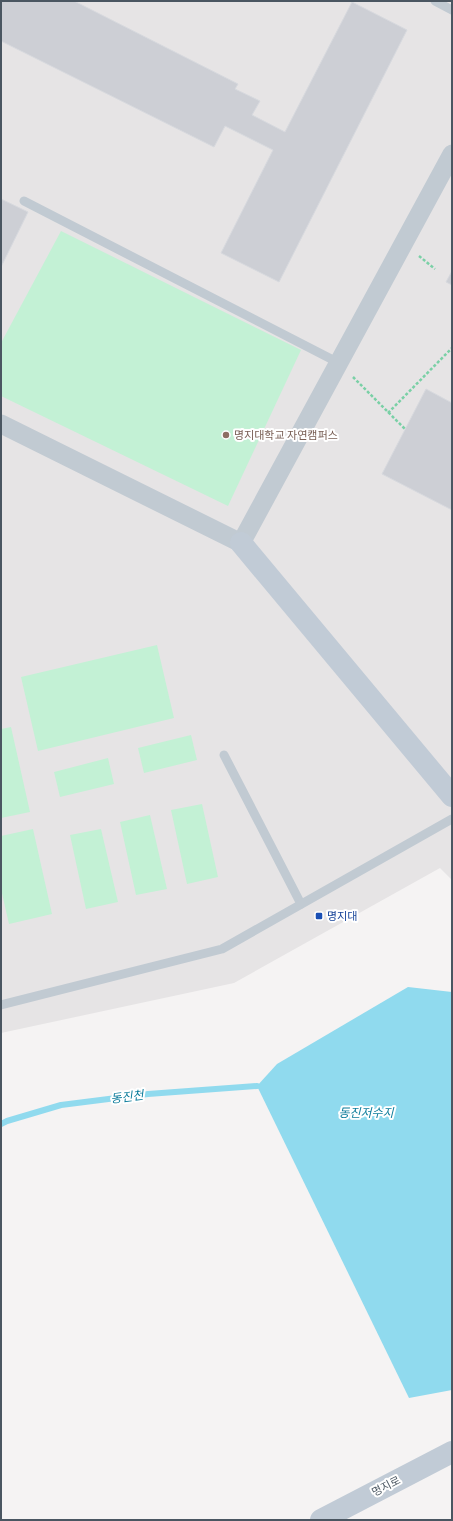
<svg xmlns="http://www.w3.org/2000/svg" width="453" height="1521" font-family="Signika,'Noto Sans KR',sans-serif">
<style>
.education{fill:#e6e4e5}
.green{fill:#c3f1d5}
.water{fill:#90daee}
.lines{fill:none;stroke-linecap:round;stroke-linejoin:round}
.stream{stroke:#90daee;stroke-width:6}
.building{fill:#cdcfd5;stroke:#d7d9de}
.path{stroke:#7ad0a6;stroke-width:2.5;stroke-dasharray:3 2;stroke-linecap:butt}
.service{stroke:#c1cad2;stroke-width:9}
.minor{stroke:#c1cad2;stroke-width:19}
.secondary{stroke:#c1cbd6;stroke-width:22}
.education-dot{fill:#8d6e63;stroke:#fff;stroke-width:1.5}
.transit-dot{fill:#1a4fb4;stroke:#fff;stroke-width:1.5}
.labels{text-anchor:middle;stroke-width:4;stroke-linejoin:round;paint-order:stroke}
.education-label{font-size:11px;fill:#785e54;stroke:#fff;text-anchor:start}
.transit-label{font-size:11px;fill:#164399;stroke:#fff;text-anchor:start}
.street-label{font-size:11px;fill:#4a5661;stroke:#fff}
.water-label{font-size:12px;font-style:italic;fill:#0c7c9b;stroke:#fff}
</style>
<rect width="100%" height="100%" fill="#f5f3f3"/>
<path class="education" d="M 1,1 L 452,1 L 452,880 L 440,868 L 234,983 L 1,1033 Z"/>
<g class="green">
<path d="M 61,231 L 301,350 L 228,506 L 1,396 L 1,343 Z"/>
<path d="M 157,645 L 174,718 L 38,751 L 21,677 Z"/>
<path d="M 11,727 L 30,812 L 1,818 L 1,729 Z"/>
<path d="M 191,735 L 197,760 L 144,773 L 138,748 Z"/>
<path d="M 108,758 L 114,784 L 60,797 L 54,772 Z"/>
<path d="M 202,804 L 218,877 L 187,884 L 171,810 Z"/>
<path d="M 150,815 L 167,889 L 136,895 L 120,822 Z"/>
<path d="M 33,829 L 52,914 L 9,924 L 1,889 L 1,836 Z"/>
<path d="M 101,829 L 118,902 L 86,909 L 70,835 Z"/>
</g>
<path class="water" d="M 408,987 L 452,992 L 452,1390 L 409,1398 L 257,1086 L 277,1064 Z"/>
<g class="lines">
<path class="stream" d="M 1,1124 L 7,1121 L 61,1105 L 148,1094 L 257,1086"/>
</g>
<g class="building">
<path d="M 1,1 L 74,1 L 238,84 L 235,89 L 260,101 L 252,115 L 285,132 L 352,2 L 407,30 L 279,282 L 221,253 L 273,150 L 225,126 L 214,147 L 1,41 Z"/>
<path d="M 1,199 L 28,212 L 1,267 Z"/>
<path d="M 452,271 L 452,285 L 446,282 Z"/>
<path d="M 426,389 L 452,403 L 452,510 L 382,474 Z"/>
</g>
<g class="lines">
<g class="path">
<path d="M 419,256 L 435,269"/>
<path d="M 353,377 L 405,429"/>
<path d="M 388,413 L 452,348"/>
</g>
<g class="service">
<path d="M 435,1 L 452,10"/>
<path d="M 24,201 L 339,363"/>
<path d="M 224,755 L 301,904"/>
<path d="M 1,1005 L 222,949 L 452,819"/>
</g>
<path class="minor" d="M 1,424 L 241,543 L 452,154"/>
<g class="secondary">
<path d="M 241,543 L 452,796"/>
<path d="M 321,1520 L 452,1452"/>
</g>
</g>
<circle class="education-dot" cx="226" cy="435" r="4"/>
<rect class="transit-dot" x="315" y="912" width="8" height="8" rx="2"/>
<g class="labels">
<g class="education-label">
<text x="234" y="439">명지대학교 자연캠퍼스</text>
</g>
<g class="transit-label">
<text x="327" y="920">명지대</text>
</g>
<g class="street-label">
<text transform="translate(386 1486) rotate(-27)" y="4">명지로</text>
</g>
<g class="water-label">
<text transform="translate(127 1097) rotate(-7)" y="4">동진천</text>
<text x="366" y="1117">동진저수지</text>
</g>
</g>
<rect width="453" height="1521" fill="none" stroke="#4a5661" stroke-width="4"/>
</svg>
